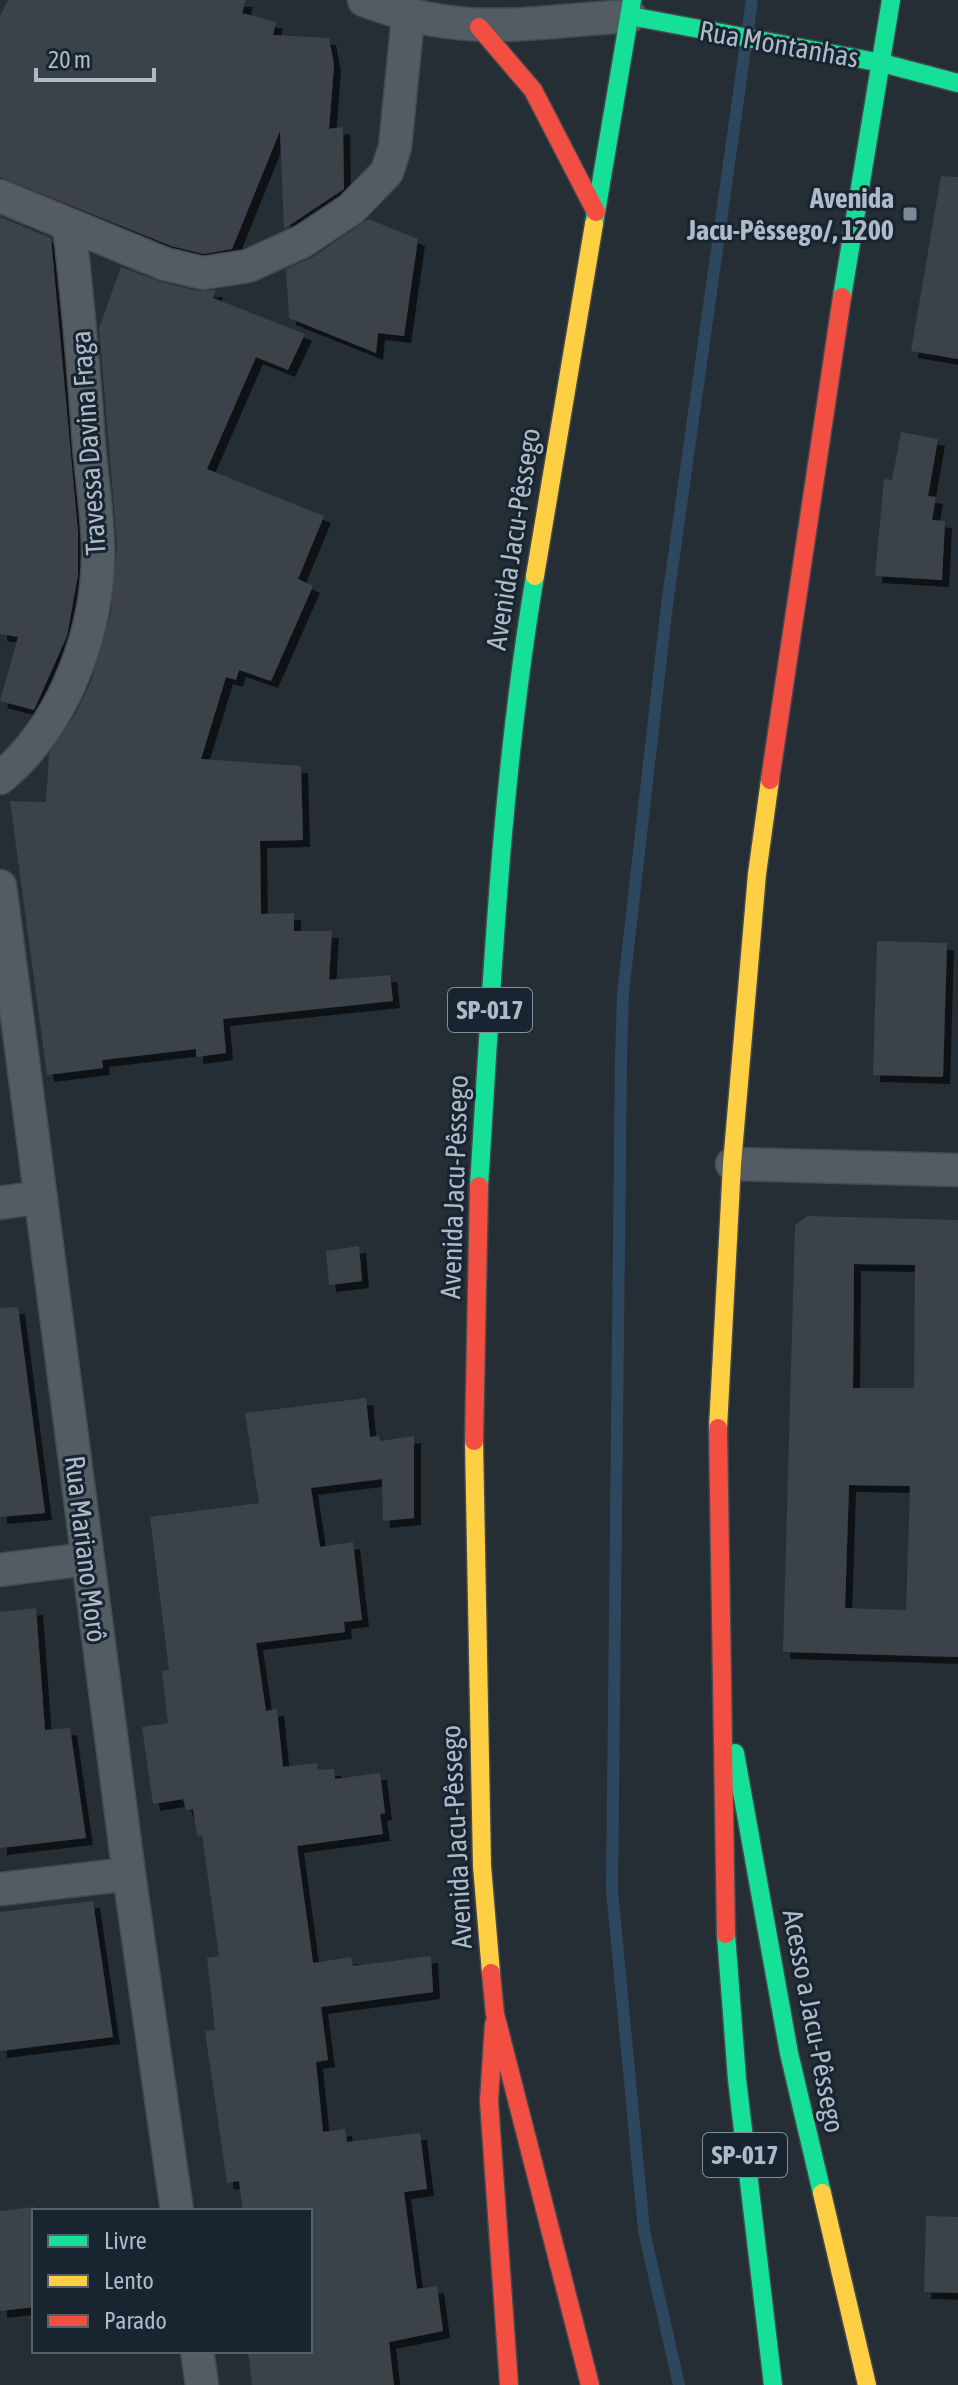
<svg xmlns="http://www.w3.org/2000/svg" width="958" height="2385" font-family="'Asap Condensed',sans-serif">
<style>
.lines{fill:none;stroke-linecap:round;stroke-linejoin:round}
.stream{stroke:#2d475e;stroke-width:12}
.building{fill:#3b4248;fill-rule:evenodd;filter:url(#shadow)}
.street-casing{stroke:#43494f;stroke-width:35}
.fast-casing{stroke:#43494f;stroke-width:21}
.slow-casing{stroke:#43494f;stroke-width:21}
.jam-casing{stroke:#43494f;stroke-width:21}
.street{stroke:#545c63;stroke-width:32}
.fast{stroke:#16e098;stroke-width:18}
.slow{stroke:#ffcf43;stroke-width:18}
.jam{stroke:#f24e42;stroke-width:18}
.poi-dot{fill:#7d8995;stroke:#18242f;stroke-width:3}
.labels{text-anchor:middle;stroke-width:6;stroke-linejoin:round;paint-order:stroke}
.shield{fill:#18242f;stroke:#808d9a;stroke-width:2}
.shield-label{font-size:26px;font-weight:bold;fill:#adbac8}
.street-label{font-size:28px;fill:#adbac8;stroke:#18242f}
.poi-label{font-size:28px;font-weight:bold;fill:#adbac8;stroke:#18242f;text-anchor:end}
</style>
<defs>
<filter id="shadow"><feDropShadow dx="7" dy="7" stdDeviation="0" flood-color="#0009"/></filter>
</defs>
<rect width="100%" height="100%" fill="#252d35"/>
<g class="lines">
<path class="stream" d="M 679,2385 L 644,2231 L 612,1890 L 621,1058 L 623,993 L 667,605 L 752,0"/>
</g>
<g class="building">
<path d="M 8,0 L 246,0 L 242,13 L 276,22 L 273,35 L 329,38 L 334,65 L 329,129 L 343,127 L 344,189 L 284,229 L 280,131 L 232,249 L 204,254 L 171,246 L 0,177 L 0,16 Z"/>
<path d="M 941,176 L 958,177 L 958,359 L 911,351 Z"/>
<path d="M 0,217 L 51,238 L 78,532 L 78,575 L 67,636 L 34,710 L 0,701 L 18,637 L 0,634 Z"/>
<path d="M 368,219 L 418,239 L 404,336 L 378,333 L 376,353 L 289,318 L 286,269 L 313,257 Z"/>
<path d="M 121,267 L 161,282 L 199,291 L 216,290 L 213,298 L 305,334 L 288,370 L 256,357 L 207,469 L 324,516 L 298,579 L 313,586 L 271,681 L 239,670 L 236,680 L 226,677 L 201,759 L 301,766 L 303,840 L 260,841 L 261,914 L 294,913 L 294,931 L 332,931 L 329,980 L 390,975 L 393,1001 L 223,1019 L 226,1053 L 196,1057 L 196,1049 L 102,1060 L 103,1068 L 47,1075 L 10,801 L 46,802 L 49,754 L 76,713 L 91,681 L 111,613 L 117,544 L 99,328 Z"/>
<path d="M 901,432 L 938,439 L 928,496 L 936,497 L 932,520 L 945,521 L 942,580 L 875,576 L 884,479 L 892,480 Z"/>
<path d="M 877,941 L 947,943 L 943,1077 L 873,1075 Z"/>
<path d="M 807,1216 L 958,1220 L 958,1657 L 783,1652 L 795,1225 ZM 854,1264 L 915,1265 L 914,1388 L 853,1388 ZM 849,1485 L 910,1486 L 906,1610 L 845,1608 Z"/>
<path d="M 359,1246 L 362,1281 L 329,1285 L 326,1251 Z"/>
<path d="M 18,1307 L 45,1513 L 0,1517 L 0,1308 Z"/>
<path d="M 366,1398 L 370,1437 L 379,1436 L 380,1441 L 414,1436 L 414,1518 L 383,1521 L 382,1479 L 311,1488 L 320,1547 L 353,1542 L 362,1620 L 344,1622 L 345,1632 L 256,1643 L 266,1711 L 277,1709 L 283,1767 L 317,1763 L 317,1770 L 334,1769 L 335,1779 L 380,1773 L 385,1813 L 380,1814 L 383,1834 L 297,1846 L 313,1963 L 351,1957 L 353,1966 L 431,1956 L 433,1992 L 321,2007 L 328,2060 L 316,2062 L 323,2132 L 345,2129 L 347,2142 L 420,2133 L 427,2189 L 404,2192 L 417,2289 L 437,2286 L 443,2331 L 389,2342 L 394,2385 L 252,2385 L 248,2351 L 310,2351 L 310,2211 L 243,2211 L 239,2181 L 227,2183 L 205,2031 L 215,2030 L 207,1958 L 219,1956 L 202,1835 L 197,1836 L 193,1809 L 186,1810 L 183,1799 L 153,1804 L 142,1727 L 168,1723 L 162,1671 L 169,1670 L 150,1517 L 259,1503 L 245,1413 Z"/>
<path d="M 36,1608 L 45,1730 L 70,1728 L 86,1838 L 0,1848 L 0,1612 Z"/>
<path d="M 93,1901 L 113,2037 L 0,2051 L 0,1912 Z"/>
<path d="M 34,2207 L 34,2307 L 0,2311 L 0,2211 Z"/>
<path d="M 926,2216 L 958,2217 L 958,2293 L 924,2292 Z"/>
</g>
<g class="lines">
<g class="street-casing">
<g id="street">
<path d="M 364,0 C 464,39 527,22 630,16"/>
<path d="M 0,196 L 165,264 L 203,273 L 248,266 L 303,241 L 351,209 L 387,172 L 395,147 L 408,17"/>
<path d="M 0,778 C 65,725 100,628 98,545 C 97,507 90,468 88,430 C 83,361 77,293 69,225"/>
<path d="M 0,886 L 129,1874 L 177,2211"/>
<path d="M 732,1164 L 958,1170"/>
<path d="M 0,1203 L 41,1197"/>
<path d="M 0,1570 L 87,1559"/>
<path d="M 0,1889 L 129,1874"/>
<path d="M 197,2351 L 202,2385"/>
</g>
</g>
<g class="fast-casing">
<g id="fast">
<path d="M 630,16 L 882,63 L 958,83"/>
<path d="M 594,224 L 632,0"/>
<path d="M 842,297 L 891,0"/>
<path d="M 479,1186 C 492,982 501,777 535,576"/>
<path d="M 735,1753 L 789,2053 L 822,2193"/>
<path d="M 726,1934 L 737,2079 L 773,2385"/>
</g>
</g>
<g class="slow-casing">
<g id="slow">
<path d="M 535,576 L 594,224"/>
<path d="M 718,1428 L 732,1164 L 757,874 L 770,780"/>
<path d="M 474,1441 L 482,1866 L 491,1973"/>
<path d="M 822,2193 L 867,2385"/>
</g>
</g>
<g class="jam-casing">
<g id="jam">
<path d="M 479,27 L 533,90 L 596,212"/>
<path d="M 770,780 L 842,297"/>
<path d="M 718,1428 L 726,1934"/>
<path d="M 474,1441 L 479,1186"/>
<path d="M 491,1973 L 495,2014 L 590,2385"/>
<path d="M 494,2024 L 489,2101 L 509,2385"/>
</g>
</g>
<use href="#street" class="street"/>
<use href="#fast" class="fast"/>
<use href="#slow" class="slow"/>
<use href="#jam" class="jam"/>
</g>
<rect class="poi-dot" x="902" y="206" width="16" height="16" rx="4"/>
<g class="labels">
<g class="shield">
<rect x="448" y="988" width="84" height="44" rx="6"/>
<rect x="703" y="2133" width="84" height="44" rx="6"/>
</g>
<g class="shield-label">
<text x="490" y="1019">SP-017</text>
<text x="745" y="2164">SP-017</text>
</g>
<g class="street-label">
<text transform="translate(779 44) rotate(10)" y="10">Rua Montanhas</text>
<text transform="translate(88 443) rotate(-94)" y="10">Travessa Davina Fraga</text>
<text transform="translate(513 539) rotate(-81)" y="10">Avenida Jacu-Pêssego</text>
<text transform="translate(454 1187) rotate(-88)" y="10">Avenida Jacu-Pêssego</text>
<text transform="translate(86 1549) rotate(83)" y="10">Rua Mariano Morô</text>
<text transform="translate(456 1837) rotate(-93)" y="10">Avenida Jacu-Pêssego</text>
<text transform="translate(814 2021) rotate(79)" y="10">Acesso a Jacu-Pêssego</text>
</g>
<g class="poi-label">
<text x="894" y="208">Avenida<tspan x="894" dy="32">Jacu-Pêssego/, 1200</tspan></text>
</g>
</g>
<rect x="32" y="2209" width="280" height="144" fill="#18242f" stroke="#54606c" stroke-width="2"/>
<rect x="48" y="2235" width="40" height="12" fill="#16e098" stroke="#54606c" stroke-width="2"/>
<text x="104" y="2249" font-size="24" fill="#adbac8">Livre</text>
<rect x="48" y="2275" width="40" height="12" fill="#ffcf43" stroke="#54606c" stroke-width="2"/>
<text x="104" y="2289" font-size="24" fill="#adbac8">Lento</text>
<rect x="48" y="2315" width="40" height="12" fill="#f24e42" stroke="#54606c" stroke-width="2"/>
<text x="104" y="2329" font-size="24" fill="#adbac8">Parado</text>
<path d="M36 68v12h118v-12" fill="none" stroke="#adbac8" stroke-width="4"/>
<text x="48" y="68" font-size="24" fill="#adbac8" stroke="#18242f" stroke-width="6" paint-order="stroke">20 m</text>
</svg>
